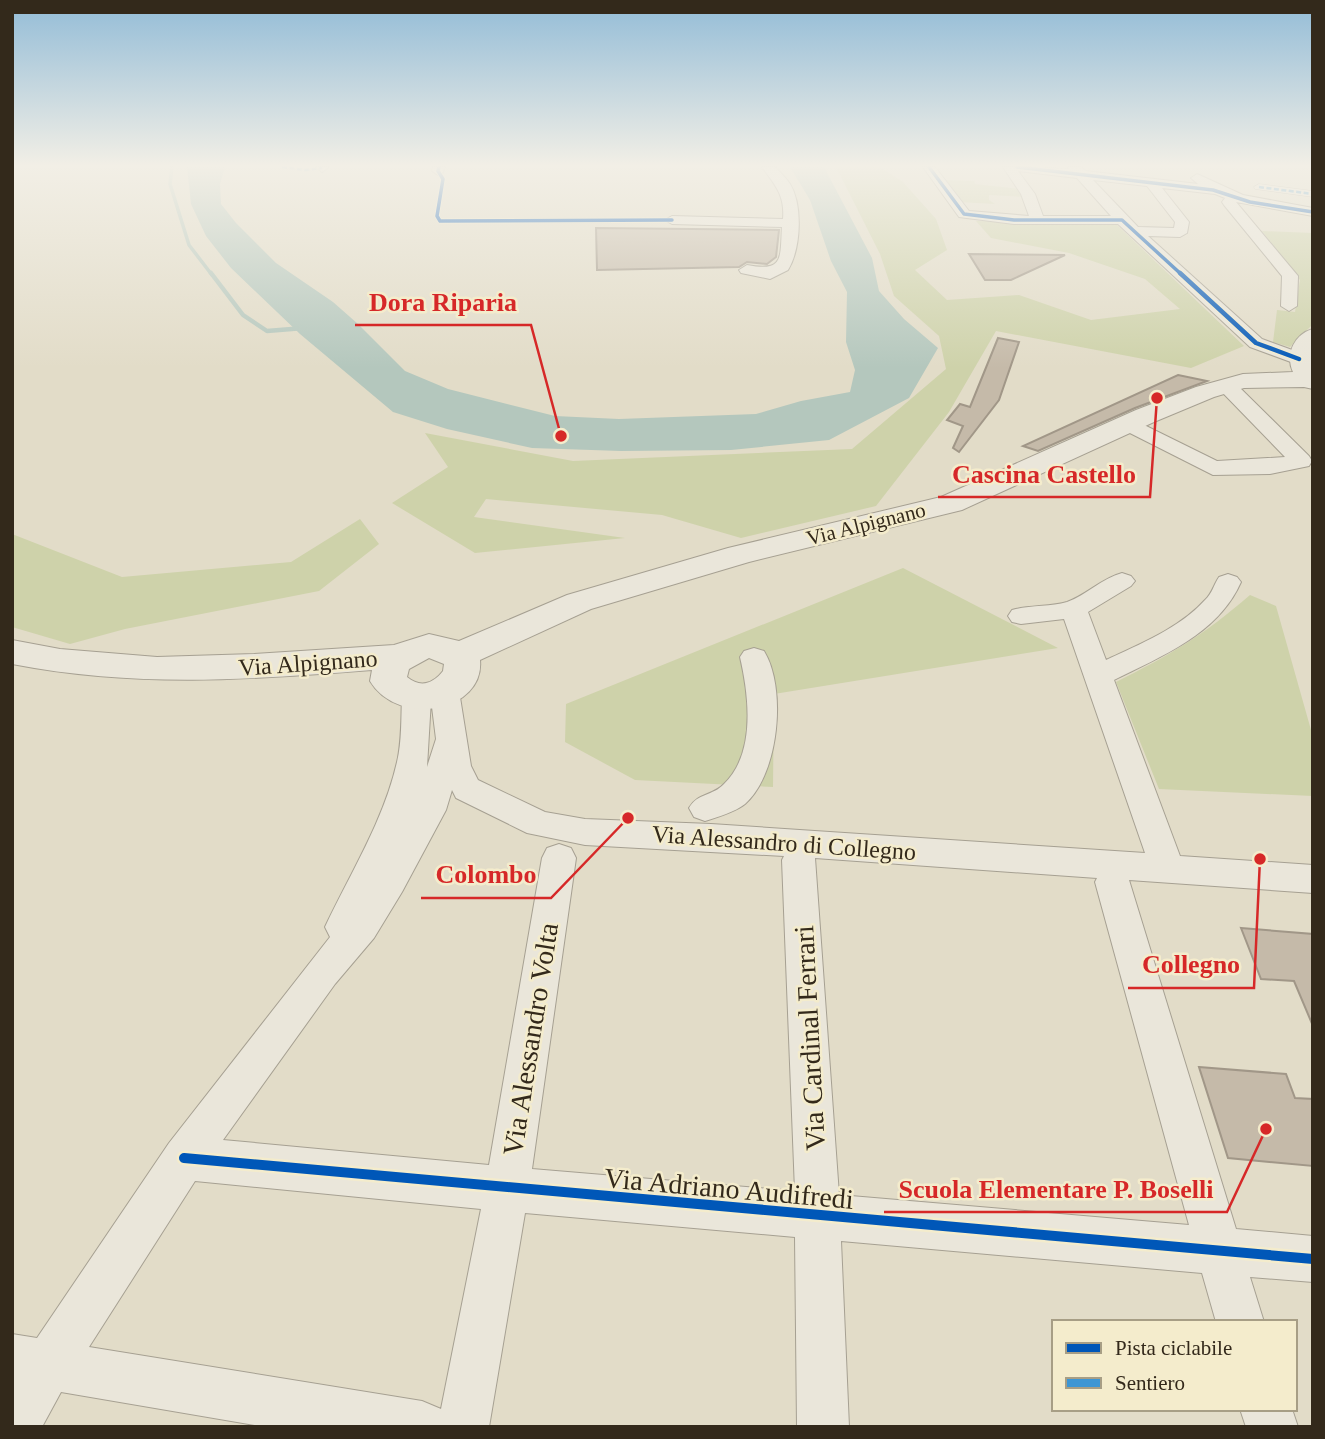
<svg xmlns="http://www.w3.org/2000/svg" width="1325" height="1439" font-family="Georgia,serif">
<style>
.green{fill:#ced2aa}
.water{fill:#b4c7bd}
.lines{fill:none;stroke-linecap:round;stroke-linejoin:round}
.stream-far1{stroke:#b4c7bd;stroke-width:3.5}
.stream{stroke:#b4c7bd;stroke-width:4.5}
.building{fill:#c5baa9;stroke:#a19788;stroke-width:2}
.pedestrian-casing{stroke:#a6a092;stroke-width:1}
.minor-casing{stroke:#a6a092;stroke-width:2}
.tertiary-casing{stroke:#a6a092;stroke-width:2}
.pedestrian{fill:#eae6da;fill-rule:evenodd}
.minor{fill:#eae6da;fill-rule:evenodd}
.tertiary{fill:#eae6da;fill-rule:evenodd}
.quiet{stroke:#3d96d4;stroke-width:2.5;stroke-dasharray:5 2.5;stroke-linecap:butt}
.cycleway-far2-casing{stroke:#f4eccc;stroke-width:5}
.cycleway-far1-casing{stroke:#f4eccc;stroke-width:7}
.cycleway-casing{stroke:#f4eccc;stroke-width:15}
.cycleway-far2{stroke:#0057b8;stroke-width:3.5}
.cycleway-far1{stroke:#0057b8;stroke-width:4.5}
.cycleway{stroke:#0057b8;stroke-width:10}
.labels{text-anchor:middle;stroke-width:5;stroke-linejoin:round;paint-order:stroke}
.far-street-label{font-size:21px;fill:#33291b;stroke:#f4eccc}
.street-label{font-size:24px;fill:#33291b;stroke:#f4eccc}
.near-street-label{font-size:28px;fill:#33291b;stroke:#f4eccc}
.leader{fill:none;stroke:#d62828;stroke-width:2.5}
.callout-dot{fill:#d62828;stroke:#f4eccc;stroke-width:2.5}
.callout-label{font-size:26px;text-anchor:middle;font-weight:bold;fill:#d62828;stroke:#f4eccc;stroke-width:5;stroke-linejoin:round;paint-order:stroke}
</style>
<rect width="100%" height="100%" fill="#e2dcc8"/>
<g class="green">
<path d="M 836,167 L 880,167 L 903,182 L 936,219 L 947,250 L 915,270 L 947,300 L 1019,295 L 1091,320 L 1180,309 L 1145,279 L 1069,253 L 991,238 L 976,221 L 1115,223 L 1244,346 L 1191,368 L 996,331 L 949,412 L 876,506 L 741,538 L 662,515 L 486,499 L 474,517 L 625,538 L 475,553 L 392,503 L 448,467 L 425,433 L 573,461 L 852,449 L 946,369 L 939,336 L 894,296 L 880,254 Z"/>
<path d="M 945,180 L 974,181 L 975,184 L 1020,189 L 1025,197 L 989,195 L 989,200 L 995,204 L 959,202 Z"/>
<path d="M 1262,231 L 1313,233 L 1313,324 L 1290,347 L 1273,342 L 1277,310 L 1295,312 L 1300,280 Z"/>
<path d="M 360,519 L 379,544 L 319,591 L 125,629 L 70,644 L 12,627 L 12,534 L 122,577 L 291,562 Z"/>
<path d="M 903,568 L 1058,648 L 774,694 L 773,787 L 635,780 L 565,742 L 566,704 Z"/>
<path d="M 1250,595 L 1276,606 L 1313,737 L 1313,796 L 1159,789 L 1116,682 C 1170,655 1204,635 1250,595 Z"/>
</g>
<path class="water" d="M 187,167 L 225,167 L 220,184 L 221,204 L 236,223 L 276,263 L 333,302 L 358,324 L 405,371 L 448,389 L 555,416 L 619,419 L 756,414 L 801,401 L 850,392 L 855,370 L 846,342 L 847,292 L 831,261 L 810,200 L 790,167 L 824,167 L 872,258 L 879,291 L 904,319 L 938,348 L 909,398 L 829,440 L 731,450 L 621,451 L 532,448 L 447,429 L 393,412 L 300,334 L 231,268 L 206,236 L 191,204 Z"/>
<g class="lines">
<path class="stream-far1" d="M 172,167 L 170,184 L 189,245 L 212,275"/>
<path class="stream" d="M 211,273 L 243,315 L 267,331 L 304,328"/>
</g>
<g class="building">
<path d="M 596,228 L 779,230 L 776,257 L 767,264 L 747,262 L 739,267 L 597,270 Z"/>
<path d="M 969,254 L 1065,255 L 1011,280 L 985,280 Z"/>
<path d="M 998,338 L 1019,342 L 999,400 L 959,452 L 953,448 L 963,426 L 947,420 L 960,404 L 970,407 Z"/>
<path d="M 1178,375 L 1207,381 L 1135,408 L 1038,451 L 1023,446 Z"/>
<path d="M 1241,928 L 1313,934 L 1313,1026 L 1294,981 L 1261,979 Z"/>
<path d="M 1199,1067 L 1286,1074 L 1295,1098 L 1313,1099 L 1313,1166 L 1228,1158 Z"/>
</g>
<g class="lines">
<g class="pedestrian-casing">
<path id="pedestrian" d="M 1259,184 L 1313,191 L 1313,197 L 1255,189 L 1254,187 Z"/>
</g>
<g class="minor-casing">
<g id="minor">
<path d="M 316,167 L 328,167 L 328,168 L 322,172 Z"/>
<path d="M 433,167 L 445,167 L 442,174 L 438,175 L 432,171 Z"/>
<path d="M 762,167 L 775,167 C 780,172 786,178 790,184 C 803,205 801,249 788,270 L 770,279 L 741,273 L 739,270 L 747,265 C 784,272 780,259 782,227 L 672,224 L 665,220 L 672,216 L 783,219 C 785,195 775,185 762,167 Z"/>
<path d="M 923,167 L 935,167 L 969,211 L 1029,216 L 1021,194 L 1003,167 L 1069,169 L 1068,167 L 1081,167 L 1085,171 L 1198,184 L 1191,178 L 1197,174 L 1243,195 L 1313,208 L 1313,216 L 1236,202 L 1298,276 L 1297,306 L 1289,311 L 1281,306 L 1282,276 L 1224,205 L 1222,202 L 1225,198 L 1215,194 L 1162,188 L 1189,222 L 1187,233 L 1180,237 L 1148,236 L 1262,339 L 1306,355 L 1308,359 L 1299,365 L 1250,347 L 1118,224 L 1014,224 L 959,217 ZM 1018,171 L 1077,178 L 1111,216 L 1043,216 L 1035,194 ZM 1093,180 L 1147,186 L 1175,222 L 1174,228 L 1138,227 Z"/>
<path d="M 1227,380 L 1234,382 L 1309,456 L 1312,461 L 1309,466 L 1270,474 L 1213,475 L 1120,428 L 1117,424 L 1120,420 L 1134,420 L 1217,461 L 1285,457 L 1220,390 L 1217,386 Z"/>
<path d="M 1122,573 L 1131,576 L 1135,581 L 1131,586 L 1088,612 L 1106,660 C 1140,644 1180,628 1205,600 C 1212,594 1214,584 1219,577 L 1228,574 L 1237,577 L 1241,582 C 1218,634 1162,656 1114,680 L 1180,856 L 1313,865 L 1313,893 L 1129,880 L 1236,1229 L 1313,1236 L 1313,1282 L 1250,1277 L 1264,1322 L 1216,1322 L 1202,1273 L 841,1241 L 849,1427 L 797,1427 L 795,1237 L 525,1213 L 489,1427 L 266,1427 L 61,1392 L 42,1427 L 12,1427 L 12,1334 L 37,1338 L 169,1143 L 330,937 L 325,927 C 350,874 384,820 397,762 C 402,741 401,719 402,697 L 407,690 L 417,687 L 427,690 L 431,696 L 431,691 L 435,684 L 445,681 L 455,684 L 459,691 L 471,766 L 478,780 L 545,812 L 585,819 L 711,824 L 1145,853 L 1064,619 L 1021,624 L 1012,622 L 1008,616 L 1012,610 C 1029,605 1050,607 1067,602 C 1087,595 1102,578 1122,573 ZM 431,699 L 436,739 L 427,767 ZM 452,790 L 456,798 L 527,833 L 585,845 L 784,856 L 782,860 L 795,1191 L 532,1169 L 576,858 L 571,848 L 559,844 L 547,848 L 542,858 L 489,1165 L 223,1140 L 335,984 L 374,938 L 402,892 L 446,810 ZM 815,858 L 1097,878 L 1095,882 L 1189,1225 L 839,1195 ZM 195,1181 L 481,1209 L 441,1409 L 422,1401 L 89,1347 Z"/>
<path d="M 754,648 L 764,651 C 787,688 779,774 745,804 C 735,812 718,817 705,821 L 694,817 L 689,808 C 697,793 713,796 724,784 C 756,753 749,696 740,657 L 744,651 Z"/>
<path d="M 1240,1409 L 1292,1409 L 1298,1427 L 1246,1427 Z"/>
</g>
</g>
<g class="tertiary-casing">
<path id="tertiary" d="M 1313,329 L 1313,389 L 1304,387 L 1244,388 L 1214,397 L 1154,422 L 962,510 L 749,562 L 591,609 L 480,660 C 485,712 398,728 370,681 L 372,670 C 248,680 136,688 12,664 L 12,640 L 60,649 L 157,657 L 254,654 L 394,645 L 429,634 L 459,641 L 567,595 L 728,548 L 941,497 L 1136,410 L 1196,387 L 1243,374 L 1293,372 C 1285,355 1294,334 1313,329 ZM 429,658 L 444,664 L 443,671 C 433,684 420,688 407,677 L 409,669 Z"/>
</g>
<use href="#pedestrian" class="pedestrian"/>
<use href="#minor" class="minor"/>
<use href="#tertiary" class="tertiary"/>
<g class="quiet">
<path d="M 282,167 L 305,170 L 322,168"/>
<path d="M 1259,187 L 1313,194"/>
</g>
<g class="cycleway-far2-casing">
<g id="cycleway-far2">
<path d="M 439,167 L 438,171 L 443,179 L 437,216 L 440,221 L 672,220"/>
<path d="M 929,167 L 964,214 L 1014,220 L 1122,220 L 1182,275"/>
<path d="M 1017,167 L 1213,190 L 1250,202 L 1313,212"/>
</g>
</g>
<g class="cycleway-far1-casing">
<path id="cycleway-far1" d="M 1180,273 L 1256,343 L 1299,359"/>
</g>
<g class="cycleway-casing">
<path id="cycleway" d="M 184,1158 L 1313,1259"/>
</g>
<use href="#cycleway-far2" class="cycleway-far2"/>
<use href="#cycleway-far1" class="cycleway-far1"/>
<use href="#cycleway" class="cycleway"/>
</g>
<linearGradient id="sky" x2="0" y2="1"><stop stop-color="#93bcd7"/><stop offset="0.45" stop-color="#f2efe6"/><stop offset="1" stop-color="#f2efe6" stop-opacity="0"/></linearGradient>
<rect width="1325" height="368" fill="url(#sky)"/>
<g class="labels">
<g class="far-street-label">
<text transform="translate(866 524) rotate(-14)" y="7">Via Alpignano</text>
</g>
<g class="street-label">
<text transform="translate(308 663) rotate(-4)" y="8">Via Alpignano</text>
<text transform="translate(784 843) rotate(4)" y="8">Via Alessandro di Collegno</text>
</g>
<g class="near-street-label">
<text transform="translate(809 1038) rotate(-93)" y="10">Via Cardinal Ferrari</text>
<text transform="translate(530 1039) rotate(-81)" y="10">Via Alessandro Volta</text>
<text transform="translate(729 1188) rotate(5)" y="10">Via Adriano Audifredi</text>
</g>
</g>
<path class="leader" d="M561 436L531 325H355M1157 398L1150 497H938M628 818L551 898H421M1260 859L1254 988H1128M1266 1129L1227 1212H884"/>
<g class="callout-dot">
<circle cx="561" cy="436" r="7"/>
<circle cx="1157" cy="398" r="7"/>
<circle cx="628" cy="818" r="7"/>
<circle cx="1260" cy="859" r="7"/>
<circle cx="1266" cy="1129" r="7"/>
</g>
<g class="callout-label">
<text x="443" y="311">Dora Riparia</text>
<text x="1044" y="483">Cascina Castello</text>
<text x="486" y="883">Colombo</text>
<text x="1191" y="973">Collegno</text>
<text x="1056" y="1198">Scuola Elementare P. Boselli</text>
</g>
<rect width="1325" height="1439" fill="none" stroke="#33291b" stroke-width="28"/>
<rect x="1052" y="1320" width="245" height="91" fill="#f4eccc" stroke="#a79e85" stroke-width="2"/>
<rect x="1066" y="1343" width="35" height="10" fill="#0057b8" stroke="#a79e85" stroke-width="2"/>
<text x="1115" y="1355" font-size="21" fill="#33291b">Pista ciclabile</text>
<rect x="1066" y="1378" width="35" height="10" fill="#3d96d4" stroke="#a79e85" stroke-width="2"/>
<text x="1115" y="1390" font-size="21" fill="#33291b">Sentiero</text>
</svg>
